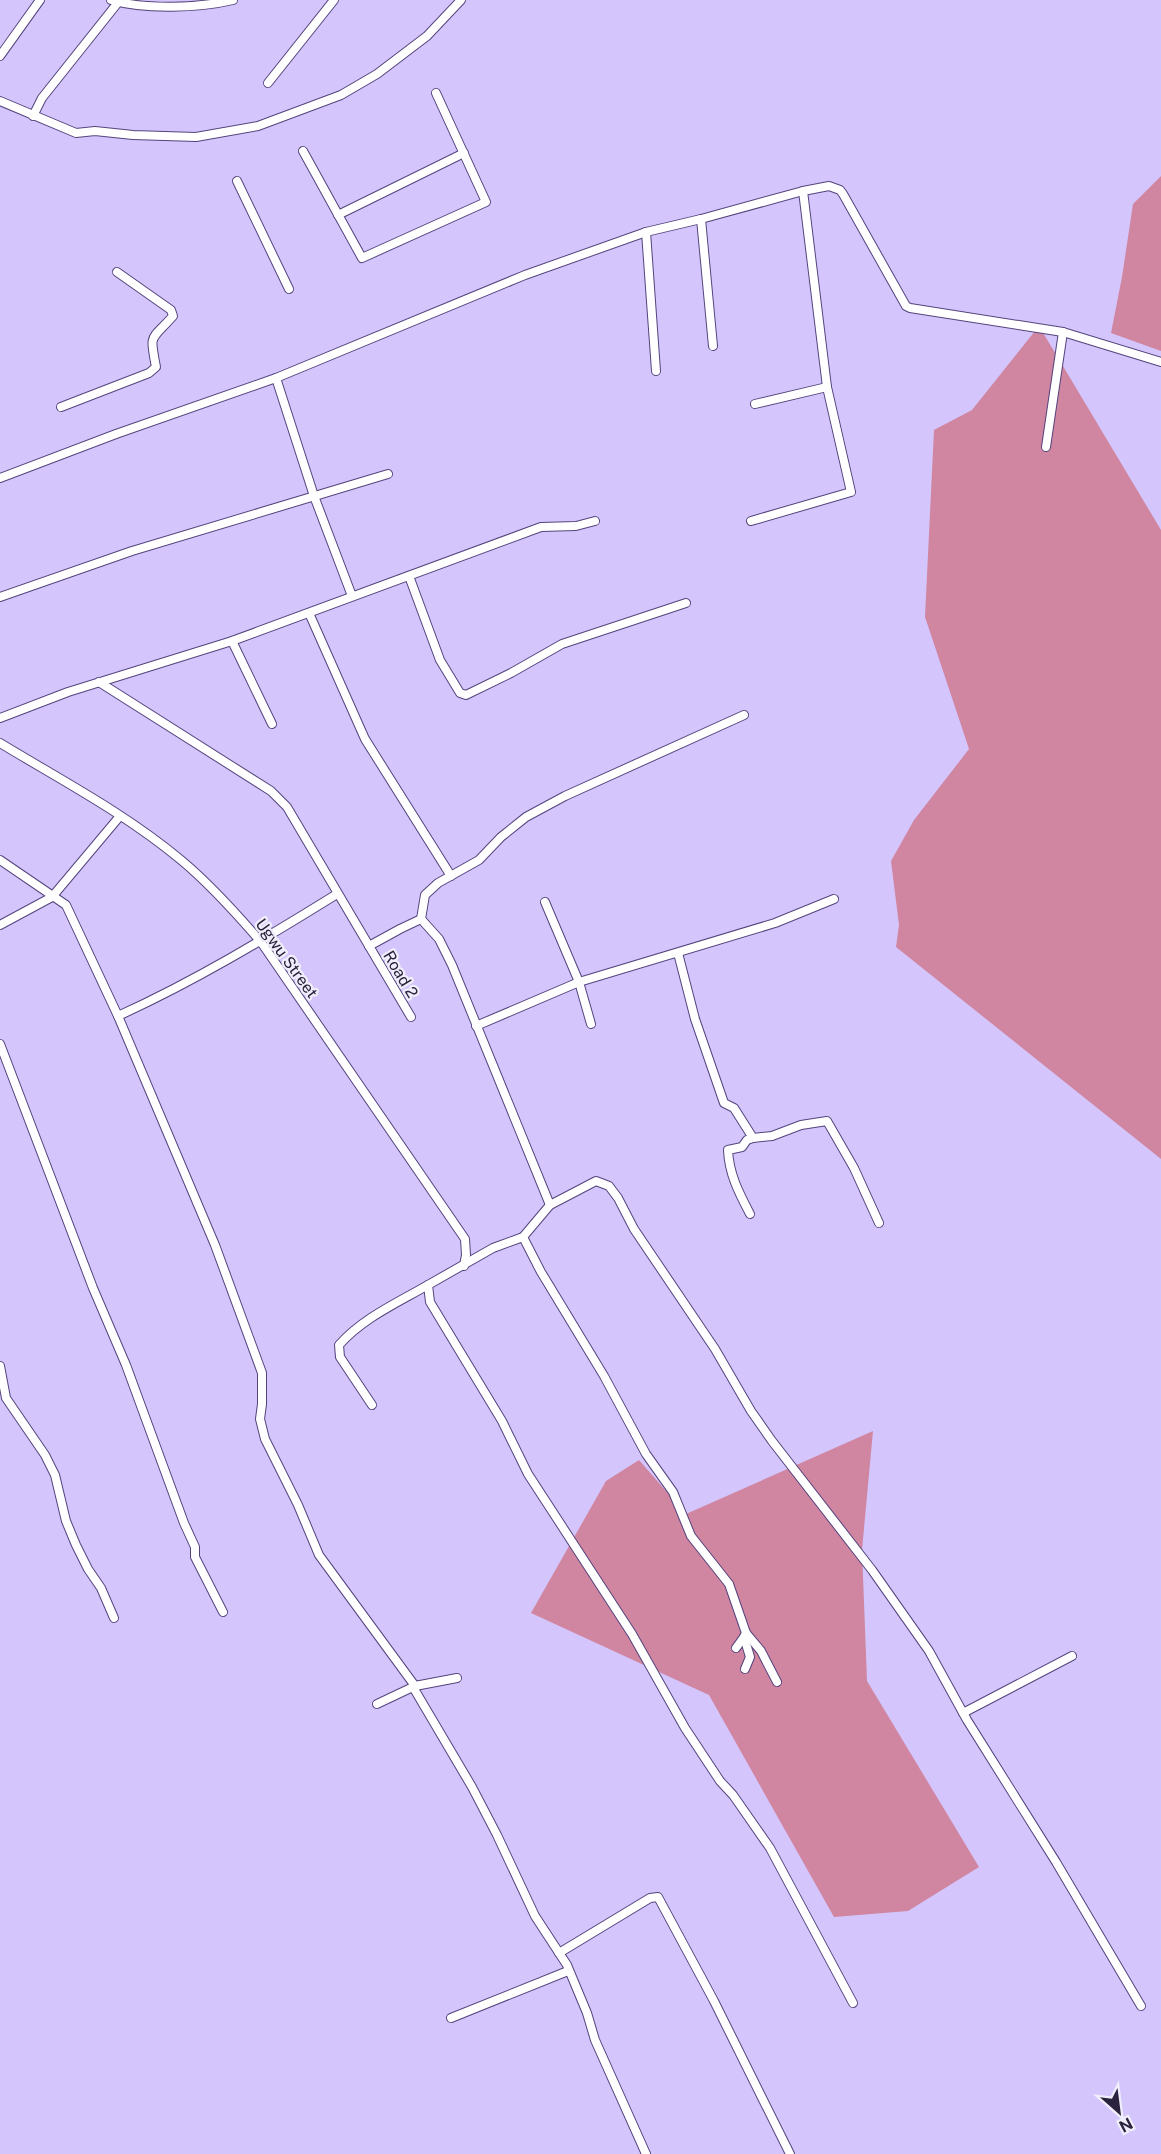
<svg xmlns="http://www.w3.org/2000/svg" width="1161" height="2154" font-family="'Public Sans',sans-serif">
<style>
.green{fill:#d085a0}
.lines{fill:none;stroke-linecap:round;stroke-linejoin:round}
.street-casing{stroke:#55437d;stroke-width:10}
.street{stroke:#fff;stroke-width:8}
.labels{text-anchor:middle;stroke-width:4.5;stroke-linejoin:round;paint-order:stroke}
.street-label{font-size:16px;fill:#2b233d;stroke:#f1eefc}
</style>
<rect width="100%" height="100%" fill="#d4c6fc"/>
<g class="green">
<path d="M 1161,176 L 1161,351 L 1111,333 L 1122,277 L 1133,204 Z"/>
<path d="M 1039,326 L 1161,530 L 1161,1159 L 896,947 L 899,925 L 891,861 L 914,820 L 969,749 L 925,617 L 934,430 L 972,410 Z"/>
<path d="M 873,1431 L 862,1550 L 867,1681 L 979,1867 L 908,1911 L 834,1917 L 709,1695 L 531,1613 L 606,1481 L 639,1460 L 686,1514 Z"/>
</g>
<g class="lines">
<g class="street-casing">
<g id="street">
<path d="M 111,0 C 145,10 199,8 233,0"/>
<path d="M 0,56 L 40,0"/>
<path d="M 268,83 L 334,0"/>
<path d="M 0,101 L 76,133 L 95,131 L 133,135 L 196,137 L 258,126 L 341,95 L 377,74 L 427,36 L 461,0"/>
<path d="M 33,116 L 42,98 L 120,0"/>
<path d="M 303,151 L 362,258 L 486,202 L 436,93"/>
<path d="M 237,181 L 289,289"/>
<path d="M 338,215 L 464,153"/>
<path d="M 701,219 L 713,346"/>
<path d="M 646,232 L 656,371"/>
<path d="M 276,378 L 314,496 L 352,596"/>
<path d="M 755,404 L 827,387"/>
<path d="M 61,407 L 149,373 L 156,367 C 149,332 151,341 173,316 L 171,310 L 117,272"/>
<path d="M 1046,447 L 1063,332"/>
<path d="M 0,478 L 116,434 L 276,378 L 525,275 L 646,232 L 701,219 L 803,191 L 829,186 L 840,190 L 843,194 L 906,306 L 910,308 L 1063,332 L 1161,362"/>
<path d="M 751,521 L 851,492 L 827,387 L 803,191"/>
<path d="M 409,576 L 440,660 L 460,693 L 466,695 L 511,673 L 562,644 L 686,603"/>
<path d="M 0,597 L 132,551 L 388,474"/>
<path d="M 309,613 L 365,739 L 451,876"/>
<path d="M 232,641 L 272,724"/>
<path d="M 99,682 L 271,791 L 287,807 L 411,1017"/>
<path d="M 0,718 L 68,692 L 232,641 L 541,527 L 576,526 L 595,521"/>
<path d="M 0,743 C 61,780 126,814 181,860 C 210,884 236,913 261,942 L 465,1239 L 466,1255 L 464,1266"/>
<path d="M 0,860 L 66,905 L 118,1016 L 215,1245 L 262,1373 L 262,1404 L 260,1419 L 265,1439 L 298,1505 L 319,1555 L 415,1686"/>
<path d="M 545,902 L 579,982 L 591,1024"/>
<path d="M 421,919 L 439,939 L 452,965 L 550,1205"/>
<path d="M 0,925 L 52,897 L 120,816"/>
<path d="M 369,946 L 400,929 L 421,919 L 425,895 L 438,883 L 479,860 L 501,837 L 526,817 L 565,796 L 744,715"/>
<path d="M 678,953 L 695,1019 L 724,1103 L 734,1108 L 753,1138 L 772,1136 L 801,1125 L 827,1121 L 854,1168 L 879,1223"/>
<path d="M 118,1016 C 195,981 266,938 337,894"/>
<path d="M 476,1026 L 579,982 L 775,923 L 834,899"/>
<path d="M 0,1044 L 93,1288 L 126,1365 L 184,1523 L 195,1547 L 195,1557 L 223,1612"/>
<path d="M 750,1214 C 739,1193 729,1174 728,1150 L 742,1147 L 747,1140 L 753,1138"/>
<path d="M 523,1237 L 541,1272 L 604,1376 L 646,1454 L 673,1492 L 691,1536 L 729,1584 L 746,1633 L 761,1651 L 777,1682"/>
<path d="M 0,1366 L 6,1398 L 45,1455 L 55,1475 L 66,1521 L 76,1545 L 88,1569 L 101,1588 L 114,1618"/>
<path d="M 372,1405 L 340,1357 L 339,1345 C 363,1318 397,1303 428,1285"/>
<path d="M 736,1648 L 744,1637"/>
<path d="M 745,1669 L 750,1657 L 744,1637 L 746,1633"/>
<path d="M 413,1687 L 472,1787 L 497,1835 L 535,1916 L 567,1965 L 587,2013 L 595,2040 L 646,2154"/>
<path d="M 377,1704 L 415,1686 L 457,1678"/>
<path d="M 963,1713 L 1072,1656"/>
<path d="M 559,1953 L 650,1898 L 658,1897 L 714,2001 L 790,2154"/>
<path d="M 853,2003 L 770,1848 L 733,1795 L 720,1781 L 685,1728 L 632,1634 L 528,1474 L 502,1421 L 430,1302 L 428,1285 L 493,1248 L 523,1237 L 550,1205 L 596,1181 L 609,1186 L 618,1198 L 634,1229 L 715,1349 L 751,1411 L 772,1441 L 872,1570 L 929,1651 L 967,1720 L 1056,1862 L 1141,2006"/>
<path d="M 451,2018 L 568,1971"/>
</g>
</g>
<use href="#street" class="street"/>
</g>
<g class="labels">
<g class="street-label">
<text transform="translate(287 958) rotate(54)" y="6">Ugwu Street</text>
<text transform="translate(401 974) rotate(59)" y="6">Road 2</text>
</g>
</g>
<g transform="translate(1119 2112) rotate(152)" stroke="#f1eefc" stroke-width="4.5" paint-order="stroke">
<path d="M0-4.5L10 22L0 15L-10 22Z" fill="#2b233d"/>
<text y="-9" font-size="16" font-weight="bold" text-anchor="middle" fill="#2b233d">N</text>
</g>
</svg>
